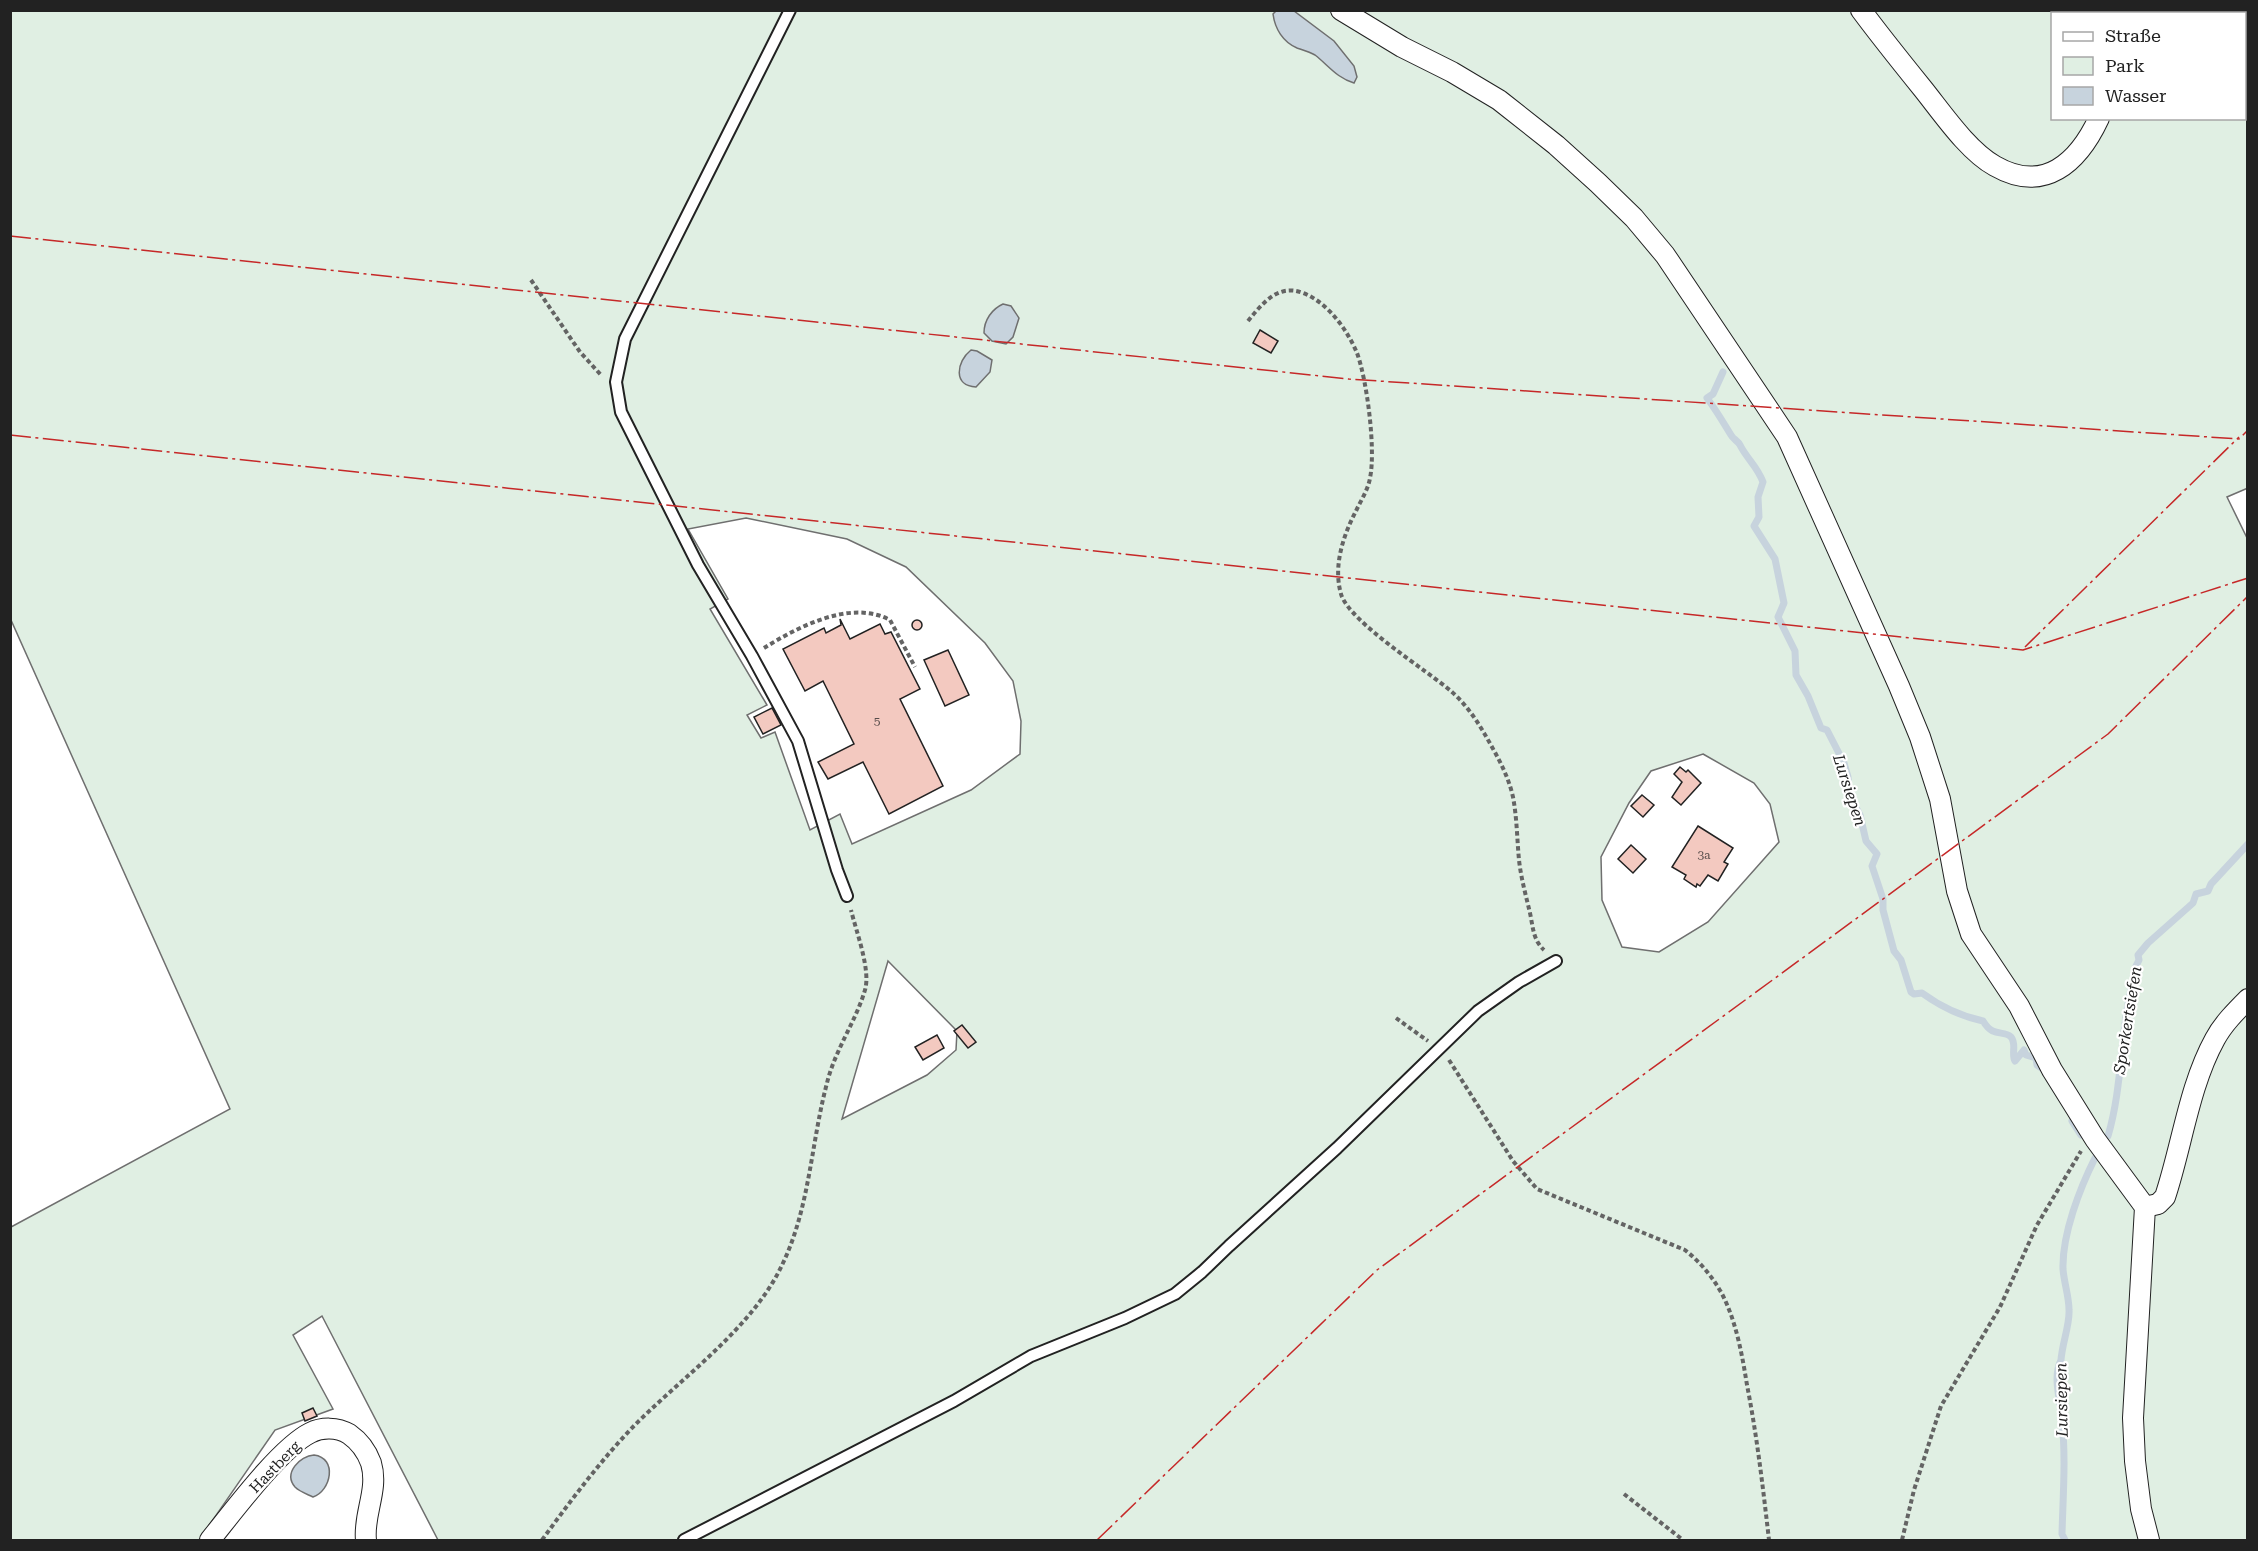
<svg xmlns="http://www.w3.org/2000/svg" width="2258" height="1551" font-family="'Roboto Serif',serif">
<style>
.green{fill:#e0efe3;stroke:#6f6f6f;stroke-width:1.5;fill-rule:evenodd}
.water{fill:#c7d3dd;stroke:#6f6f6f;stroke-width:1.5}
.lines{fill:none;stroke-linecap:round;stroke-linejoin:round}
.stream{stroke:#c7d3dd;stroke-width:7}
.building{fill:#f3c9c0;stroke:#222;stroke-width:1.5}
.service-casing{stroke:#222;stroke-width:14}
.minor-casing{stroke:#222;stroke-width:22}
.path{stroke:#646464;stroke-width:4;stroke-dasharray:4.5 3;stroke-linecap:butt}
.service{stroke:#fff;stroke-width:10}
.minor{stroke:#fff;stroke-width:20}
.power{stroke:#c62828;stroke-width:1.5;stroke-dasharray:21 4.5 3 4.5;stroke-linecap:butt}
.labels{text-anchor:middle;stroke-width:4.5;stroke-linejoin:round;paint-order:stroke}
.number-label{font-size:12px;fill:#564c4a}
.street-label{font-size:15px;fill:#222;stroke:#fff}
.water-label{font-size:16px;font-style:italic;fill:#222;stroke:#fff}
</style>
<rect width="100%" height="100%" fill="#fff"/>
<path class="green" d="M 10,11 L 2247,11 L 2248,488 L 2227,497 L 2248,540 L 2247,1540 L 438,1540 L 322,1316 L 293,1335 L 333,1409 L 275,1430 L 199,1540 L 11,1540 L 11,1227 L 230,1109 L 11,620 ZM 2052,14 L 2244,14 L 2244,118 L 2052,118 ZM 746,518 L 847,539 L 906,567 L 985,643 L 1013,681 L 1021,721 L 1020,754 L 971,790 L 852,844 L 840,814 L 810,830 L 775,732 L 761,738 L 747,715 L 767,705 L 710,609 L 728,599 L 688,529 ZM 1703,754 L 1754,783 L 1770,804 L 1779,842 L 1708,922 L 1659,952 L 1622,947 L 1602,900 L 1601,857 L 1629,803 L 1651,771 ZM 888,961 L 957,1031 L 956,1050 L 927,1075 L 842,1119 Z"/>
<g class="water">
<path d="M 1277,10 L 1294,11 L 1334,41 L 1354,66 L 1357,77 L 1354,83 C 1337,78 1329,66 1315,55 C 1310,52 1303,50 1297,48 C 1283,42 1275,29 1273,14 Z"/>
<path d="M 1003,304 L 1011,306 L 1019,318 L 1013,337 L 1006,344 L 992,341 L 984,333 C 984,320 992,309 1003,304 Z"/>
<path d="M 971,350 L 977,351 L 992,360 L 990,372 L 976,387 C 953,386 956,362 971,350 Z"/>
<path d="M 314,1455 C 338,1458 331,1491 313,1497 C 307,1494 300,1492 295,1487 C 283,1473 300,1456 314,1455 Z"/>
</g>
<g class="lines">
<g class="stream">
<path d="M 1723,372 L 1713,394 L 1707,398 C 1716,410 1723,422 1731,435 C 1733,439 1738,441 1740,445 C 1747,459 1757,466 1763,482 L 1758,497 L 1759,517 L 1754,526 L 1775,559 L 1784,603 L 1778,617 L 1795,651 L 1796,675 L 1808,696 L 1821,728 L 1827,730 L 1844,763 L 1848,777 L 1849,795 L 1860,815 L 1866,841 L 1877,854 L 1872,866 L 1883,899 L 1883,910 L 1894,951 L 1901,960 L 1911,992 L 1914,994 L 1922,993 C 1941,1007 1960,1016 1983,1021 C 1994,1039 2003,1029 2011,1037 C 2017,1044 2011,1054 2015,1061 L 2024,1050 L 2026,1055 L 2036,1058 L 2037,1065 L 2046,1071"/>
<path d="M 2072,1121 L 2081,1135"/>
<path d="M 2108,1136 C 2124,1082 2119,1025 2136,971 L 2138,971 L 2136,966 L 2139,960 L 2138,955 L 2148,943 L 2193,903 L 2196,894 L 2208,891 L 2211,884 L 2248,844"/>
<path d="M 2065,1540 L 2062,1534 C 2063,1496 2066,1458 2062,1420 C 2061,1401 2052,1378 2061,1360 C 2062,1344 2070,1324 2069,1310 C 2069,1296 2064,1283 2063,1269 C 2062,1234 2080,1188 2095,1158"/>
</g>
</g>
<g class="building">
<path d="M 1260,330 L 1278,341 L 1271,353 L 1253,343 Z"/>
<path d="M 840,619 L 850,639 L 880,624 L 885,634 L 891,632 L 920,689 L 900,699 L 943,786 L 889,814 L 863,762 L 828,779 L 818,762 L 854,744 L 823,681 L 805,691 L 783,649 L 824,628 L 826,633 L 841,625 Z"/>
<circle cx="917" cy="625" r="5"/>
<path d="M 948,650 L 969,695 L 945,706 L 924,660 Z"/>
<path d="M 772,708 L 781,725 L 763,734 L 754,717 Z"/>
<path d="M 1680,767 L 1686,772 L 1688,770 L 1701,783 L 1681,805 L 1672,797 L 1682,782 L 1674,774 Z"/>
<path d="M 1642,795 L 1654,805 L 1643,817 L 1631,806 Z"/>
<path d="M 1698,826 L 1733,848 L 1724,862 L 1728,864 L 1718,881 L 1708,875 L 1700,886 L 1697,884 L 1696,887 L 1684,879 L 1686,875 L 1672,867 Z"/>
<path d="M 1631,845 L 1646,859 L 1633,873 L 1618,859 Z"/>
<path d="M 962,1025 L 976,1042 L 968,1048 L 954,1031 Z"/>
<path d="M 937,1035 L 944,1048 L 923,1060 L 915,1047 Z"/>
<path d="M 313,1408 L 317,1416 L 305,1421 L 302,1413 Z"/>
</g>
<g class="lines">
<g class="service-casing">
<g id="service">
<path d="M 790,10 L 625,339 L 616,382 L 621,412 L 698,565 L 752,656 L 798,741 L 837,870 L 847,896"/>
<path d="M 684,1540 L 954,1401 L 1031,1356 L 1125,1318 L 1175,1294 L 1202,1272 L 1229,1246 L 1337,1148 L 1478,1011 L 1519,982 L 1556,961"/>
</g>
</g>
<g class="minor-casing">
<g id="minor">
<path d="M 1341,10 L 1402,47 L 1452,72 L 1499,100 L 1556,145 L 1598,183 L 1634,218 L 1665,255 L 1787,437 L 1899,686 L 1920,737 L 1940,799 L 1957,891 L 1971,934 L 2019,1006 L 2052,1070 L 2095,1139 L 2145,1207 L 2133,1418 L 2135,1461 L 2141,1509 L 2149,1540"/>
<path d="M 1861,10 C 1881,37 1902,63 1923,89 C 1943,114 1968,151 1995,166 C 2044,194 2078,163 2099,118"/>
<path d="M 2130,14 L 2130,10"/>
<path d="M 2145,1207 L 2158,1204 L 2165,1197 C 2182,1146 2189,1086 2215,1039 C 2223,1024 2236,1011 2248,999"/>
<path d="M 210,1540 C 232,1513 280,1448 310,1433 C 322,1427 337,1427 349,1434 C 359,1441 367,1452 371,1463 C 379,1490 363,1514 366,1540"/>
</g>
</g>
<g class="path">
<path d="M 531,280 L 580,352 L 601,375"/>
<path d="M 1248,321 C 1262,304 1278,283 1303,293 C 1327,302 1347,329 1357,353 C 1367,380 1376,450 1370,478 C 1368,490 1361,500 1356,511 C 1343,536 1333,566 1341,594 C 1349,622 1428,671 1452,692 C 1469,707 1481,727 1492,747 C 1501,763 1509,779 1513,797 C 1517,818 1517,839 1519,860 C 1521,878 1526,896 1530,913 C 1533,927 1533,940 1544,950"/>
<path d="M 764,648 C 798,627 850,599 890,620 L 915,667"/>
<path d="M 1396,1018 L 1428,1041"/>
<path d="M 1449,1060 L 1513,1161 L 1537,1189 L 1685,1250 C 1700,1262 1711,1275 1721,1292 C 1736,1320 1742,1354 1747,1385 C 1757,1436 1763,1488 1769,1540"/>
<path d="M 1624,1494 L 1683,1540"/>
<path d="M 542,1540 C 569,1503 598,1464 630,1430 C 679,1379 753,1329 783,1263 C 810,1206 811,1143 827,1083 C 835,1050 856,1021 865,990 C 871,970 856,931 851,910"/>
<path d="M 1902,1540 L 1914,1490 L 1941,1406 L 2000,1307 L 2037,1225 L 2081,1151"/>
</g>
<use href="#service" class="service"/>
<use href="#minor" class="minor"/>
<g class="power">
<path d="M 10,236 L 1349,379 L 2239,439 L 2248,430"/>
<path d="M 10,435 L 2023,650 L 2248,578"/>
<path d="M 2025,647 L 2239,437"/>
<path d="M 1097,1540 L 1377,1270 L 2108,734 L 2248,596"/>
</g>
</g>
<g class="labels">
<g class="number-label">
<text x="877" y="725">5</text>
<text x="1704" y="859">3a</text>
</g>
<g class="street-label">
<text transform="translate(275 1467) rotate(-46)" y="5">Hastberg</text>
</g>
<g class="water-label">
<text transform="translate(1850 790) rotate(72)" y="6">Lursiepen</text>
<text transform="translate(2127 1020) rotate(-81)" y="6">Sporkertsiefen</text>
<text transform="translate(2061 1400) rotate(-91)" y="6">Lursiepen</text>
</g>
</g>
<rect width="2258" height="1551" fill="none" stroke="#222222" stroke-width="24"/>
<rect x="2051" y="12" width="195" height="108" fill="#ffffff" stroke="#a7a7a7" stroke-width="1.5"/>
<rect x="2063" y="32" width="30" height="9" fill="#ffffff" stroke="#a7a7a7" stroke-width="1.5"/>
<text x="2105" y="42" font-size="18" fill="#222222">Straße</text>
<rect x="2063" y="57" width="30" height="18" fill="#e0efe3" stroke="#a7a7a7" stroke-width="1.5"/>
<text x="2105" y="72" font-size="18" fill="#222222">Park</text>
<rect x="2063" y="87" width="30" height="18" fill="#c7d3dd" stroke="#a7a7a7" stroke-width="1.5"/>
<text x="2105" y="102" font-size="18" fill="#222222">Wasser</text>
</svg>
